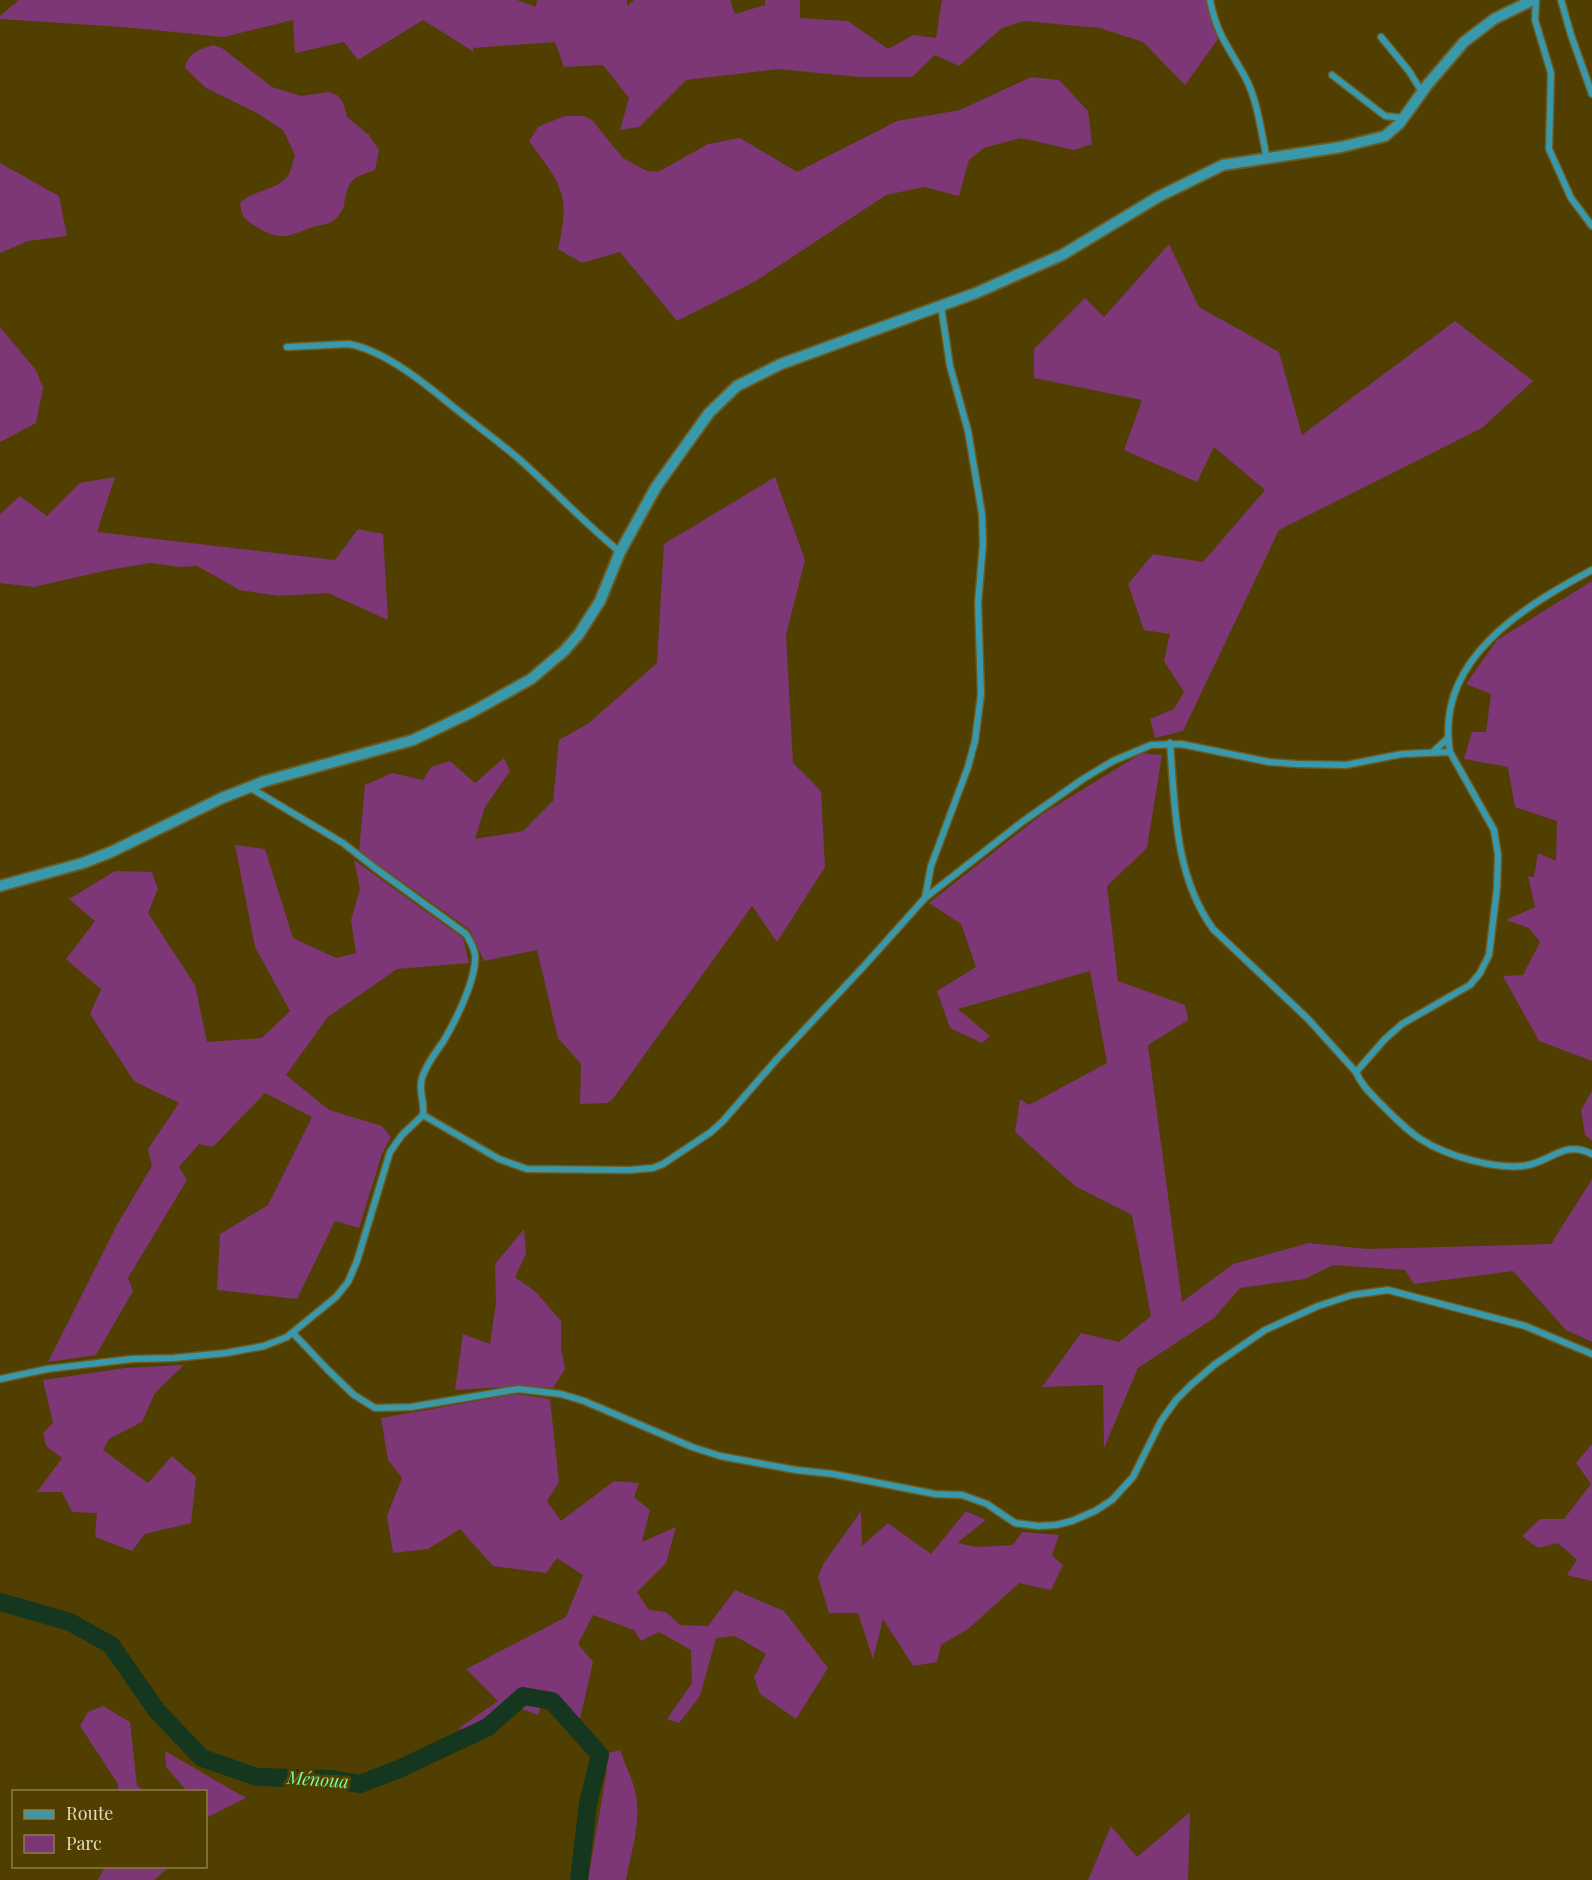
<svg xmlns="http://www.w3.org/2000/svg" width="1592" height="1880" font-family="'Playfair Display',serif">
<style>
.green{fill:#7d3676}
.lines{fill:none;stroke-linecap:round;stroke-linejoin:round}
.river{stroke:#15361f;stroke-width:18}
.minor-casing{stroke:#6a5b22;stroke-width:9}
.tertiary-casing{stroke:#6a5b22;stroke-width:14}
.minor{stroke:#3999aa;stroke-width:6}
.tertiary{stroke:#3999aa;stroke-width:10}
.labels{text-anchor:middle;stroke-width:6;stroke-linejoin:round;paint-order:stroke}
.water-label{font-size:18px;font-style:italic;fill:#77fca1;stroke:#503f00}
</style>
<rect width="100%" height="100%" fill="#503f00"/>
<g class="green">
<path d="M 19,0 L 517,0 L 536,7 L 537,0 L 627,0 L 627,6 L 634,0 L 730,0 L 735,14 L 765,5 L 765,0 L 800,0 L 800,18 L 848,21 L 888,49 L 913,35 L 936,38 L 942,0 L 1206,0 L 1218,39 L 1185,85 L 1143,42 L 1100,28 L 1024,21 L 1002,28 L 959,66 L 935,55 L 912,77 L 859,77 L 778,69 L 686,80 L 639,127 L 620,130 L 629,98 L 603,65 L 564,67 L 555,42 L 473,48 L 474,52 L 423,20 L 358,60 L 344,42 L 295,53 L 293,20 L 224,37 L 123,27 L 0,19 L 0,16 Z"/>
<path d="M 213,45 L 222,48 L 272,87 L 301,96 L 328,92 L 337,95 L 343,102 L 347,117 L 369,135 L 379,150 L 375,170 C 355,177 350,177 345,199 C 344,204 344,209 341,212 C 332,227 324,223 310,228 C 291,235 282,241 262,230 C 249,222 241,220 240,203 C 253,189 279,191 289,174 C 292,168 293,161 295,155 L 283,130 L 257,113 L 206,88 L 185,68 C 189,52 199,50 213,45 Z"/>
<path d="M 1031,77 L 1059,80 L 1088,111 L 1092,144 L 1074,150 L 1021,138 L 984,148 L 969,160 L 959,196 L 924,187 L 886,195 L 756,281 L 677,321 L 620,252 L 582,263 L 558,249 C 571,193 561,185 529,141 L 538,127 L 547,123 L 565,116 L 584,116 L 592,120 L 623,158 L 647,171 L 658,172 L 708,144 L 740,138 L 797,172 L 897,121 L 960,110 Z"/>
<path d="M 0,163 L 59,196 L 67,236 L 28,241 L 0,253 Z"/>
<path d="M 1169,244 L 1199,307 L 1279,352 L 1302,435 L 1455,321 L 1533,381 L 1482,428 L 1279,530 L 1183,731 L 1155,738 L 1150,719 L 1174,709 L 1184,692 L 1164,661 L 1170,634 L 1144,630 L 1128,584 L 1153,554 L 1203,562 L 1265,490 L 1214,447 L 1197,482 L 1124,450 L 1142,400 L 1034,378 L 1034,349 L 1085,298 L 1104,317 Z"/>
<path d="M 0,327 L 36,370 L 43,388 L 36,423 L 0,442 Z"/>
<path d="M 115,477 L 97,532 L 335,560 L 358,529 L 383,534 L 388,620 L 328,593 L 278,596 L 240,590 L 197,566 L 180,567 L 151,563 L 108,570 L 34,587 L 0,583 L 0,514 L 20,496 L 47,516 L 80,483 Z"/>
<path d="M 775,477 L 805,560 L 786,635 L 793,763 L 821,791 L 825,867 L 777,942 L 752,906 L 612,1100 L 607,1103 L 580,1104 L 581,1064 L 558,1038 L 537,950 L 484,961 L 470,930 L 359,851 L 365,785 L 392,773 L 423,780 L 431,767 L 450,761 L 475,783 L 504,758 L 510,771 L 485,807 L 475,839 L 523,831 L 553,801 L 559,740 L 589,723 L 657,663 L 664,544 Z"/>
<path d="M 1592,581 L 1592,1061 L 1539,1041 L 1503,976 L 1523,975 L 1540,942 L 1529,928 L 1506,920 L 1535,907 L 1528,876 L 1534,877 L 1538,853 L 1556,861 L 1557,821 L 1515,807 L 1508,767 L 1464,759 L 1472,732 L 1486,732 L 1491,694 L 1466,684 L 1497,640 Z"/>
<path d="M 1142,753 L 1162,755 L 1147,848 L 1107,886 L 1118,981 L 1185,1005 L 1188,1020 L 1148,1045 L 1182,1302 L 1233,1264 L 1309,1243 L 1367,1249 L 1551,1244 L 1592,1179 L 1592,1342 L 1566,1330 L 1513,1271 L 1414,1284 L 1405,1270 L 1333,1265 L 1305,1279 L 1240,1288 L 1214,1318 L 1138,1368 L 1104,1448 L 1103,1385 L 1042,1387 L 1081,1333 L 1119,1342 L 1151,1316 L 1132,1215 L 1075,1186 L 1015,1132 L 1020,1099 L 1029,1105 L 1107,1063 L 1090,971 L 958,1009 L 990,1036 L 982,1043 L 950,1028 L 937,991 L 976,967 L 961,924 L 929,903 L 1041,815 Z"/>
<path d="M 235,845 L 265,849 L 293,938 L 336,958 L 356,953 L 351,920 L 360,889 L 354,860 L 463,938 L 469,963 L 397,969 L 328,1017 L 286,1075 L 329,1110 L 382,1126 L 391,1137 L 382,1154 L 359,1228 L 335,1221 L 297,1299 L 217,1290 L 220,1234 L 268,1205 L 312,1117 L 265,1093 L 213,1147 L 199,1144 L 179,1167 L 187,1180 L 128,1278 L 133,1291 L 96,1355 L 48,1362 L 118,1223 L 152,1166 L 148,1149 L 179,1103 L 134,1081 L 90,1014 L 101,989 L 66,959 L 95,921 L 69,899 L 115,871 L 152,872 L 158,889 L 148,913 L 195,985 L 207,1042 L 262,1038 L 290,1011 L 255,947 Z"/>
<path d="M 1592,1091 L 1592,1141 L 1585,1135 L 1581,1110 Z"/>
<path d="M 524,1229 L 526,1254 L 515,1277 L 536,1292 L 561,1321 L 561,1349 L 565,1369 L 553,1388 L 517,1386 L 455,1390 L 463,1334 L 490,1344 L 496,1303 L 495,1264 Z"/>
<path d="M 184,1365 L 155,1393 L 142,1422 L 109,1439 L 103,1450 L 148,1483 L 172,1456 L 196,1477 L 191,1523 L 145,1534 L 132,1551 L 95,1537 L 97,1513 L 72,1512 L 62,1492 L 37,1492 L 62,1458 L 46,1446 L 43,1433 L 53,1423 L 43,1380 L 125,1368 Z"/>
<path d="M 516,1394 L 550,1399 L 559,1482 L 547,1501 L 561,1521 L 614,1481 L 639,1483 L 634,1497 L 650,1510 L 642,1542 L 676,1527 L 666,1563 L 637,1592 L 649,1610 L 666,1612 L 680,1625 L 708,1626 L 735,1590 L 784,1611 L 828,1668 L 796,1719 L 760,1694 L 754,1677 L 766,1654 L 735,1636 L 716,1638 L 700,1696 L 679,1723 L 667,1719 L 692,1683 L 691,1650 L 659,1632 L 641,1641 L 634,1630 L 593,1615 L 578,1644 L 593,1662 L 580,1719 L 581,1728 L 546,1692 L 538,1715 L 506,1703 L 465,1732 L 459,1728 L 498,1701 L 466,1669 L 566,1617 L 583,1575 L 557,1558 L 546,1573 L 493,1566 L 460,1529 L 428,1549 L 393,1553 L 387,1516 L 402,1478 L 388,1460 L 381,1418 Z"/>
<path d="M 1592,1444 L 1592,1581 L 1567,1575 L 1577,1560 L 1558,1543 L 1538,1548 L 1522,1536 L 1540,1519 L 1564,1519 L 1591,1484 L 1576,1463 Z"/>
<path d="M 861,1511 L 862,1546 L 888,1523 L 931,1554 L 966,1511 L 986,1520 L 957,1543 L 977,1547 L 1013,1545 L 1022,1532 L 1059,1535 L 1052,1555 L 1063,1565 L 1051,1590 L 1019,1583 L 968,1629 L 941,1645 L 937,1662 L 913,1666 L 883,1619 L 873,1659 L 858,1613 L 829,1613 L 818,1577 L 824,1563 Z"/>
<path d="M 103,1706 L 130,1722 L 137,1786 L 146,1791 L 118,1791 L 118,1784 L 80,1726 L 88,1712 Z"/>
<path d="M 620,1750 C 625,1764 633,1780 636,1795 C 641,1823 631,1853 626,1880 L 588,1880 L 607,1770 L 600,1755 Z"/>
<path d="M 165,1751 L 246,1798 L 206,1818 L 206,1792 L 187,1791 L 166,1767 Z"/>
<path d="M 1190,1812 L 1188,1880 L 1088,1880 L 1111,1826 L 1137,1857 Z"/>
<path d="M 105,1867 L 105,1866 L 169,1867 L 154,1880 L 98,1880 Z"/>
</g>
<g class="lines">
<path class="river" d="M 0,1602 L 70,1622 L 111,1645 L 157,1711 L 202,1758 L 257,1777 L 330,1779 L 360,1784 L 399,1769 L 488,1727 L 523,1696 L 552,1701 L 600,1755 L 588,1804 L 579,1880"/>
<g class="minor-casing">
<g id="minor">
<path d="M 1210,0 C 1217,36 1229,47 1245,77 C 1258,101 1261,132 1267,159"/>
<path d="M 1536,0 L 1535,20 L 1551,73 L 1549,149 L 1571,198 L 1592,226"/>
<path d="M 1561,0 L 1571,35 L 1592,94"/>
<path d="M 1381,37 L 1409,71 L 1422,92"/>
<path d="M 1332,75 L 1385,116 L 1404,118"/>
<path d="M 287,347 L 349,344 C 385,351 423,382 451,405 C 473,423 497,440 519,459 C 553,489 584,523 620,552"/>
<path d="M 1592,570 C 1523,607 1434,660 1450,752 L 1494,830 L 1498,855 L 1497,888 L 1489,955 L 1480,973 L 1470,985 L 1402,1024 L 1385,1039 L 1356,1072 C 1361,1084 1369,1092 1378,1101 C 1392,1115 1406,1130 1422,1140 C 1447,1156 1494,1169 1523,1166 C 1550,1163 1564,1139 1592,1154"/>
<path d="M 1170,743 C 1175,806 1174,875 1213,929 L 1308,1019 L 1356,1072"/>
<path d="M 1434,751 L 1448,738"/>
<path d="M 249,787 L 343,843 L 375,868 L 466,934 C 470,941 474,947 475,955 C 477,978 455,1022 443,1042 C 435,1053 426,1065 422,1078 C 418,1090 425,1102 423,1115"/>
<path d="M 925,898 L 1022,822 L 1083,779 L 1113,761 L 1151,745 L 1181,744 L 1269,762 L 1297,764 L 1346,765 L 1402,754 L 1450,752"/>
<path d="M 293,1333 L 327,1369 L 354,1395 L 375,1408 L 411,1407 L 518,1389 L 561,1394 L 584,1401 L 692,1447 L 720,1456 L 796,1470 L 833,1474 L 935,1494 L 962,1495 L 987,1504 L 1015,1523 L 1038,1526 L 1056,1525 L 1072,1521 L 1095,1511 L 1112,1500 L 1133,1477 L 1161,1421 L 1176,1400 L 1191,1385 L 1214,1365 L 1265,1330 L 1318,1306 L 1352,1295 L 1388,1290 L 1525,1326 L 1592,1354"/>
<path d="M 0,1379 L 47,1369 L 132,1359 L 174,1358 L 226,1353 L 264,1346 L 287,1337 L 336,1297 L 348,1282 L 357,1261 L 390,1152 L 402,1135 L 423,1115 L 499,1159 L 527,1169 L 629,1170 L 653,1168 L 663,1164 L 711,1132 L 723,1121 L 777,1059 L 864,966 L 925,898 L 931,866 L 968,767 L 975,741 L 981,694 L 978,603 L 983,544 L 982,514 L 968,431 L 950,366 L 941,306"/>
</g>
</g>
<g class="tertiary-casing">
<path id="tertiary" d="M 0,886 L 83,863 L 111,852 L 222,798 L 265,781 L 413,740 L 472,712 L 531,679 L 564,651 L 579,634 L 600,601 L 620,552 L 656,487 L 709,413 L 737,386 L 781,364 L 976,293 L 1039,265 L 1062,255 L 1158,197 L 1223,165 L 1341,147 L 1385,136 L 1399,124 L 1428,84 L 1464,42 L 1494,19 L 1533,0"/>
</g>
<use href="#minor" class="minor"/>
<use href="#tertiary" class="tertiary"/>
</g>
<g class="labels">
<g class="water-label">
<text transform="translate(318 1780) rotate(4)" y="6">Ménoua</text>
</g>
</g>
<rect x="12" y="1790" width="195" height="78" fill="#503f00" stroke="#8b7d4c" stroke-width="1.5"/>
<rect x="24" y="1810" width="30" height="9" fill="#3999aa" stroke="#8b7d4c" stroke-width="1.5"/>
<text x="66" y="1820" font-size="18" fill="#e3d9bd">Route</text>
<rect x="24" y="1835" width="30" height="18" fill="#7d3676" stroke="#8b7d4c" stroke-width="1.5"/>
<text x="66" y="1850" font-size="18" fill="#e3d9bd">Parc</text>
</svg>
